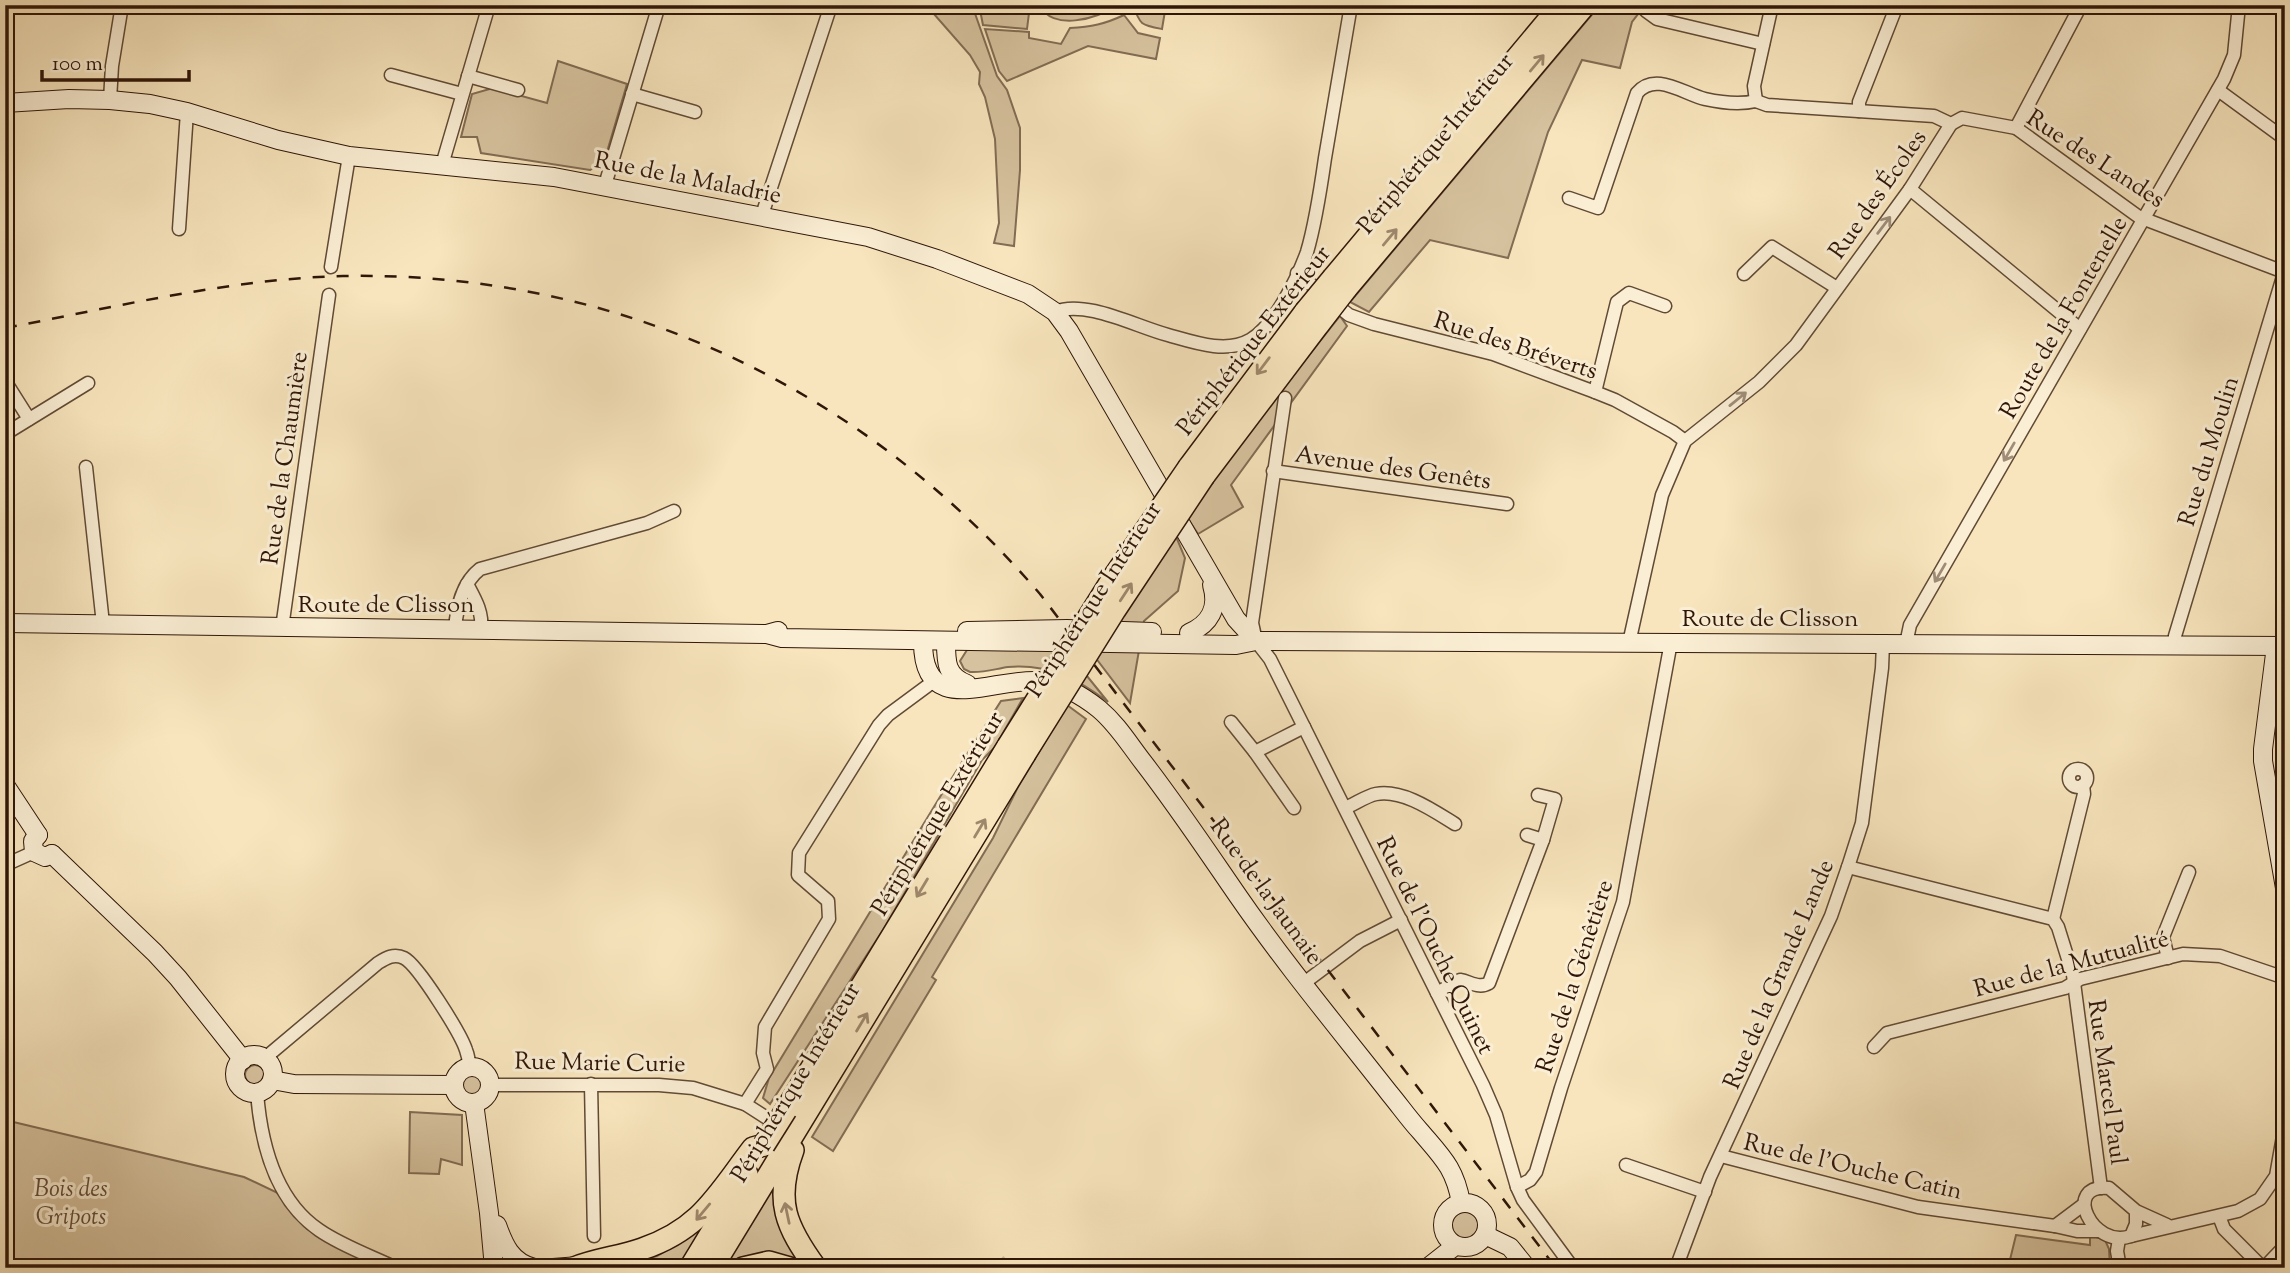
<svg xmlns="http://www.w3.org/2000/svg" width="2290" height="1273" font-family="'Sorts Mill Goudy',serif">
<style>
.green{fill:#d6c29e;stroke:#826c53;stroke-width:2}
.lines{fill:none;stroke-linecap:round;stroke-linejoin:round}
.street-tunnel{stroke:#d0bc99;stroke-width:12;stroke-dasharray:12 6;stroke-linecap:butt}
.street-casing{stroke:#614a35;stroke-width:15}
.secondary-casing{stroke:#2f1608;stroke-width:20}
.highway-casing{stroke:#2f1608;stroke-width:24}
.street{stroke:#faeed4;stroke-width:12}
.secondary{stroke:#faeed4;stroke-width:18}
.highway{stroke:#f8e5bd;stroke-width:21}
.rail{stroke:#2f1608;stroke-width:2.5;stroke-dasharray:12 12;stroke-linecap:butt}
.highway-bridge-casing{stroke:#2f1608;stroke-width:24;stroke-linecap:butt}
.highway-bridge{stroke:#f8e5bd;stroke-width:21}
.oneway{stroke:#9e886c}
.oneway2{stroke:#9f8d78}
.labels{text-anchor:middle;stroke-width:6;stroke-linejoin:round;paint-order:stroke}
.street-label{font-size:24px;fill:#2f1608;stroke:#faeed4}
.park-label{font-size:24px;font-style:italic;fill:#614a35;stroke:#faeed4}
</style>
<rect width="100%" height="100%" fill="#f8e5bd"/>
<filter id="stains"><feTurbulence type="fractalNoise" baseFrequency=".00286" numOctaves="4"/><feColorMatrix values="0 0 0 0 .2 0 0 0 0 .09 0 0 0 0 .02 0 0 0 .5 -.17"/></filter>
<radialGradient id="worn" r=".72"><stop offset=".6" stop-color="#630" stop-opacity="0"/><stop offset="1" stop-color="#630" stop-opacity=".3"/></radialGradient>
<g class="green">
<path d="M 926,5 L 972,5 L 997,76 L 1007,90 L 1020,128 L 1020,170 L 1014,246 L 994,243 L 999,223 L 995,139 L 985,97 L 979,84 L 980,72 L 970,55 Z"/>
<path d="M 979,5 L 1030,5 L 1027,29 L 983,25 Z"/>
<path d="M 1040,5 L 1115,5 C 1099,20 1050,31 1040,5 Z"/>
<path d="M 1133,5 L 1166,5 L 1162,29 C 1141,25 1140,25 1133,5 Z"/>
<path d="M 1600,5 L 1645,5 L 1632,22 L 1620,68 L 1582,60 L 1548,132 L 1508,258 L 1430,240 L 1369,312 L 1350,302 Z"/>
<path d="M 1124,15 L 1138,33 L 1160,38 L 1156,59 L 1088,46 L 1007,81 L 999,71 L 985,29 L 1029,32 L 1029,38 L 1061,44 L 1070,28 C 1091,27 1105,24 1124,15 Z"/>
<path d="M 558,61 L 627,84 L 604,162 L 590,170 L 481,153 L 477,137 L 461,137 L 472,94 L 493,88 L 547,103 Z"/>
<path d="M 1340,316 L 1347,326 L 1231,485 L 1243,507 L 1198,534 L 1187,517 L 1251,428 Z"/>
<path d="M 1175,534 L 1185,558 L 1178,591 L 1144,621 L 1130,703 L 1095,657 Z"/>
<path d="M 967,650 L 1066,650 L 1108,702 C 1078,679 1047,663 1008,667 C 995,669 983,673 970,672 L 964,669 L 960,661 Z"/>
<path d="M 1023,698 L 995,747 L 982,760 L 883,930 L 770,1104 L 763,1098 L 769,1078 L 943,792 L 1001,701 Z"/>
<path d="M 1067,705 L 1086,719 L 932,977 L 936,980 L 833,1151 L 812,1137 L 993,838 L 1018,787 Z"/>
<circle cx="255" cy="1075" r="10"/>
<circle cx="471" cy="1084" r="12"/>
<path d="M 410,1112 L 462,1115 L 462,1165 L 441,1159 L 439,1174 L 409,1173 Z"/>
<path d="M 5,1120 L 244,1177 L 280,1194 L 293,1213 L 307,1229 L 340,1248 L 387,1268 L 5,1268 Z"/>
<path d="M 776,1181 L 821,1268 L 723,1268 Z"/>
<circle cx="1464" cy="1225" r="16"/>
<path d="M 696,1232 L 699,1233 L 679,1268 L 610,1268 L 657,1256 Z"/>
<path d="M 2016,1235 L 2090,1245 L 2090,1235 L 2105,1240 L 2109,1249 L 2110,1268 L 2008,1268 Z"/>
</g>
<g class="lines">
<path class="street-tunnel" d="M 999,1260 L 1006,1268"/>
<g class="street-casing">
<g id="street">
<path d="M 1646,11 L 1657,19 L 1763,44"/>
<path d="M 391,75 L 462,94"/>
<path d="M 468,76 L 518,90"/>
<path d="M 2218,90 L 2285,139"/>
<path d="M 632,94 L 695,112"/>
<path d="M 110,100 L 112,66 L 122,5"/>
<path d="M 1756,101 L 1767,105 L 1934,116 L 1951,124 L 1962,118 L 2016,128 L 2139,217 L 2284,272"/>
<path d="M 1756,101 L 1754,86 L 1772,5"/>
<path d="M 1859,111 L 1859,102 L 1897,5"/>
<path d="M 2016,128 L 2081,5"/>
<path d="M 442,165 L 489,5"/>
<path d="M 605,185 L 659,5"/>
<path d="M 1910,189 L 2080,329"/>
<path d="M 1569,198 L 1598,208 L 1637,93 C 1655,71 1684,94 1705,99 C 1723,103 1739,105 1756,101"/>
<path d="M 762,215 L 831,5"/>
<path d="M 179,229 L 187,112"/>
<path d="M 331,267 L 349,156"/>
<path d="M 1297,273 L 1349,315 L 1374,324 L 1493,354 L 1595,392 L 1615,400 L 1673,432 L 1685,441"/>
<path d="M 1744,274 L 1772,247 L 1837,288"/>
<path d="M 1055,312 C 1085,299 1137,327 1168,335 C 1193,342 1226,354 1250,340 C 1274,327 1298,277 1307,252 C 1315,225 1321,186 1325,158 C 1334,107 1342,56 1351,5"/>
<path d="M 5,381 L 29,419"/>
<path d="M 1595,392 L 1617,302 L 1629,293 L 1665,306"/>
<path d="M 1285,398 L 1252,623 L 1256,641 L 1270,659 L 1483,1085 L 1496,1115 L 1517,1187 L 1523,1200 L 1573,1268"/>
<path d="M 5,434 L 88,383"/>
<path d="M 86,467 L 103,624"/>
<path d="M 1273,471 L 1507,504"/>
<path d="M 467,584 C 475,599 483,612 481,629"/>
<path d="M 282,628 L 329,295"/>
<path d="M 455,628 C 457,607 462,583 480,569 L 647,523 L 674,511"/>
<path d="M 1629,643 L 1662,495 L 1685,441 L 1759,382 L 1796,345 L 1910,189 L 1951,124"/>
<path d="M 1906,644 L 1910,625 L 2224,79 L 2234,55 L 2239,5"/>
<path d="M 2174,645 L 2175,636 L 2285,270"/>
<path d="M 1231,722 L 1255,752 L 1304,727"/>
<path d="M 1255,752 L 1294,808"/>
<circle cx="2078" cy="778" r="9"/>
<path d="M 1538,795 L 1555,799 L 1543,840"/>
<path d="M 1345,808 C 1355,804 1366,796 1376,794 C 1403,789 1434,811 1455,824"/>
<path d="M 5,865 L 34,852"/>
<path d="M 1848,867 L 2053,919 L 2058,927 L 2073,975 L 2101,1188"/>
<path d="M 2053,919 L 2084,794 L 2083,785"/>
<path d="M 2168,958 L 2163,937 L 2189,872"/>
<path d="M 1304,983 L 1360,941 L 1401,920"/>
<path d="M 1437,993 L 1460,980 C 1471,982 1479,989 1489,983 L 1543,840 L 1527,835"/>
<path d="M 1874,1047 L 1887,1033 L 2065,988 L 2080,979 L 2183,954 L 2220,956 L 2285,978"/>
<path d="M 265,1058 L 378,963 C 386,958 394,953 404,958 C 418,965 461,1034 466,1050 C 468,1055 469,1061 469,1067"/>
<path d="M 591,1084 L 594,1236"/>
<path d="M 490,1085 L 659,1085 L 693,1088 L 745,1104 L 781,1127"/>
<path d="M 257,1093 C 261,1143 275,1200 319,1230 C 342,1246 371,1256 396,1268"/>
<path d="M 745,1104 L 767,1069 L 763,1053 L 765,1027 L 829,919 L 828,901 L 798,875 L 799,853 L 879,725 L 888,715 L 934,681"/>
<path d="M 1721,1156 L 1918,1207 L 2055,1226 L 2077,1231 L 2099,1231"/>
<path d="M 1626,1165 L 1705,1192"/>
<path d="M 1517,1187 L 1530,1180 L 1536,1172 L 1561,1088 L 1623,902 L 1671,642"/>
<path d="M 2136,1211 L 2136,1224 L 2131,1236 C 2092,1250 2061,1183 2109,1188 L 2136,1211 L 2167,1225"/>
<path d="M 2219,1216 L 2224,1229 L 2263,1268"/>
<path d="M 2055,1226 L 2083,1205"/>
<path d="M 2131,1236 L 2238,1211 L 2260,1199 L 2276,1176 L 2285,1125"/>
<path d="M 2119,1239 L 2117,1251 L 2120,1268"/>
<path d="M 1676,1268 L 1710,1177 L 1831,916 L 1848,867 L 1862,823 L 1882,668 L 1883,643"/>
<path d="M 2264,1268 L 2285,1246"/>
</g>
</g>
<g class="secondary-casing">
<g id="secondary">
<path d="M 5,103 L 69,99 L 110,100 L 150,104 L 187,112 L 278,140 L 349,156 L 554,177 L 868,237 L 937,259 L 1028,294 L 1055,312 L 1069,331 L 1236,619 L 1256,641"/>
<path d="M 5,623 L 767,634 L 778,631"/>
<path d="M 967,631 L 1067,629 L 1152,632"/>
<path d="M 1189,633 C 1210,624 1219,608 1212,585"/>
<path d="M 767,634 L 782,638 L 1236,645 L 1256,641 L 2285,646"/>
<path d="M 923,642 C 923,719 991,678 1038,681 C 1059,682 1083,696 1099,709 C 1117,724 1129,744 1143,762 C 1177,806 1207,851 1238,896 C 1285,964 1339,1029 1390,1094 C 1400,1106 1409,1119 1420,1131 C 1442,1157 1455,1168 1461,1203"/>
<path d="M 946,642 C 946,662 946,676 967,684"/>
<path d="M 2276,646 L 2263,749 L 2263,761 L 2285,888"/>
<path d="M 5,785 L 38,835"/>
<path d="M 38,835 L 33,841 L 34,852 L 45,857 L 52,854"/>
<path d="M 52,854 L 155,953 L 178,978 L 243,1060"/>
<circle cx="254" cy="1074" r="19"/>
<circle cx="472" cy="1085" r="18"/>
<path d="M 272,1080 L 294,1084 L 454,1085"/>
<path d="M 474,1103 L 489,1213 L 494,1268"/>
<circle cx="1465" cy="1225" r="22"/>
<path d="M 497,1225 C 504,1245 511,1262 534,1268"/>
<path d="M 1485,1235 L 1510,1247 L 1527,1268"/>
<path d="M 553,1268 L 579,1266"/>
<path d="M 1427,1268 L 1455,1246"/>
</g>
</g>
<g class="highway-casing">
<g id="highway">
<path d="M 1333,278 L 1561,5"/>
<path d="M 1346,289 L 1585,5"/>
<path d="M 1189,467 L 1305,312"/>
<path d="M 1204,476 L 1319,324"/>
<path d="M 786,1110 L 1008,746"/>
<path d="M 793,1150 C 774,1201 786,1227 816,1268"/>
<path d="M 574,1268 C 596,1259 620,1257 642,1249 C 701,1229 717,1195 753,1148 L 764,1145"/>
<path d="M 690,1268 L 747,1174"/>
<path d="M 712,1268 L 1025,754"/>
<path d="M 743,1268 L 769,1262 L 790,1268"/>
</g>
</g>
<use href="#street" class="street"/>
<use href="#secondary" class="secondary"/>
<use href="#highway" class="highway"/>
<path class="rail" d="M 5,328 C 116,307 229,279 343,276 C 618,271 862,387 1040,594 L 1556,1268"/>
<g class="highway-bridge-casing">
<g id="highway-bridge">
<path d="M 1305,312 L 1333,278"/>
<path d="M 1319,324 L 1346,289"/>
<path d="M 1008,746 L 1113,578 L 1189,467"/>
<path d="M 1025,754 L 1115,610 L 1204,476"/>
<path d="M 764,1145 L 786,1110"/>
</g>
</g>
<use href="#highway-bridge" class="highway-bridge"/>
</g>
<defs><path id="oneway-shaft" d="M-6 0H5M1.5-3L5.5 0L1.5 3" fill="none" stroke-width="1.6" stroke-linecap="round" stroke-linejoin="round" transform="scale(1.75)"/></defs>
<g class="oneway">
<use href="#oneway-shaft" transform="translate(1537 63) rotate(-50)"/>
<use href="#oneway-shaft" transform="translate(1390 237) rotate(-50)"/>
<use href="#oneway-shaft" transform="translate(1263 366) rotate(127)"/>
<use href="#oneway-shaft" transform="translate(1126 592) rotate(-57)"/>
<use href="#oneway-shaft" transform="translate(980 828) rotate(-59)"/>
<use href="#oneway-shaft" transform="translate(922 888) rotate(121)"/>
<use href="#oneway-shaft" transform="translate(862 1022) rotate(-59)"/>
<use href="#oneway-shaft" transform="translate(703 1212) rotate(130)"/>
<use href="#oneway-shaft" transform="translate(787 1213) rotate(-102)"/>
</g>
<g class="oneway2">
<use href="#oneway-shaft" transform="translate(1884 225) rotate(-53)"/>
<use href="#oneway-shaft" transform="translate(1738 399) rotate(-39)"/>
<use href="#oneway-shaft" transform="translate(2009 452) rotate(120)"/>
<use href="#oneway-shaft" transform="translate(1940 573) rotate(120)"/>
</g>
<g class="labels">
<g class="street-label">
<text transform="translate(1435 143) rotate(-50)" y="8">Périphérique Intérieur</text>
<text transform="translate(2096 158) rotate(33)" y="8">Rue des Landes</text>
<text transform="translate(688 177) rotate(11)" y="8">Rue de la Maladrie</text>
<text transform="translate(1877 194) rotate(-55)" y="8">Rue des Écoles</text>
<text transform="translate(2063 317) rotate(-60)" y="8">Route de la Fontenelle</text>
<text transform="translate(1253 340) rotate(-52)" y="8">Périphérique Extérieur</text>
<text transform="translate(1516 345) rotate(18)" y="8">Rue des Bréverts</text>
<text transform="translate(2208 451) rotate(-73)" y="8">Rue du Moulin</text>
<text transform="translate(284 458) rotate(-82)" y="8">Rue de la Chaumière</text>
<text transform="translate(1393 467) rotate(8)" y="8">Avenue des Genêts</text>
<text transform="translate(1093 599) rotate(-57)" y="8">Périphérique Intérieur</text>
<text x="386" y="612">Route de Clisson</text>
<text x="1770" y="626">Route de Clisson</text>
<text transform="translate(937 813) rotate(-59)" y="8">Périphérique Extérieur</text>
<text transform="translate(1267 891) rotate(54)" y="8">Rue de la Jaunaie</text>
<text transform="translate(1436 945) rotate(64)" y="8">Rue de l'Ouche Quinet</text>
<text transform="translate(2071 963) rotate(-15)" y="8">Rue de la Mutualité</text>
<text transform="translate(1778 974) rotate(-67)" y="8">Rue de la Grande Lande</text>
<text transform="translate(1574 976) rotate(-72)" y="8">Rue de la Génêtière</text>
<text transform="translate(600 1062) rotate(1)" y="8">Rue Marie Curie</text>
<text transform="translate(795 1082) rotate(-59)" y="8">Périphérique Intérieur</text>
<text transform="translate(2108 1082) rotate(82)" y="8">Rue Marcel Paul</text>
<text transform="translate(1853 1166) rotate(13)" y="8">Rue de l'Ouche Catin</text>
</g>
<g class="park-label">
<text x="71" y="1196">Bois des<tspan x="71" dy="28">Gripots</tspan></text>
</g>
</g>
<rect width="2290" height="1273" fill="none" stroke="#f8e5bd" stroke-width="28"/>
<rect x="7" y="7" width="2276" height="1259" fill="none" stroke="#2f1608" stroke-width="3.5"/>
<rect x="14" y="14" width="2262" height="1245" fill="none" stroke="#2f1608" stroke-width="2"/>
<path d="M42 70v10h147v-10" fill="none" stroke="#2f1608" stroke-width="3.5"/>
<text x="52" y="70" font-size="21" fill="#2f1608" stroke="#faeed4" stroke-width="5" paint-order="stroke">100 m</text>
<rect width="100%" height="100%" filter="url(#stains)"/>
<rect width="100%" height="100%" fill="url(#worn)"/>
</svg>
